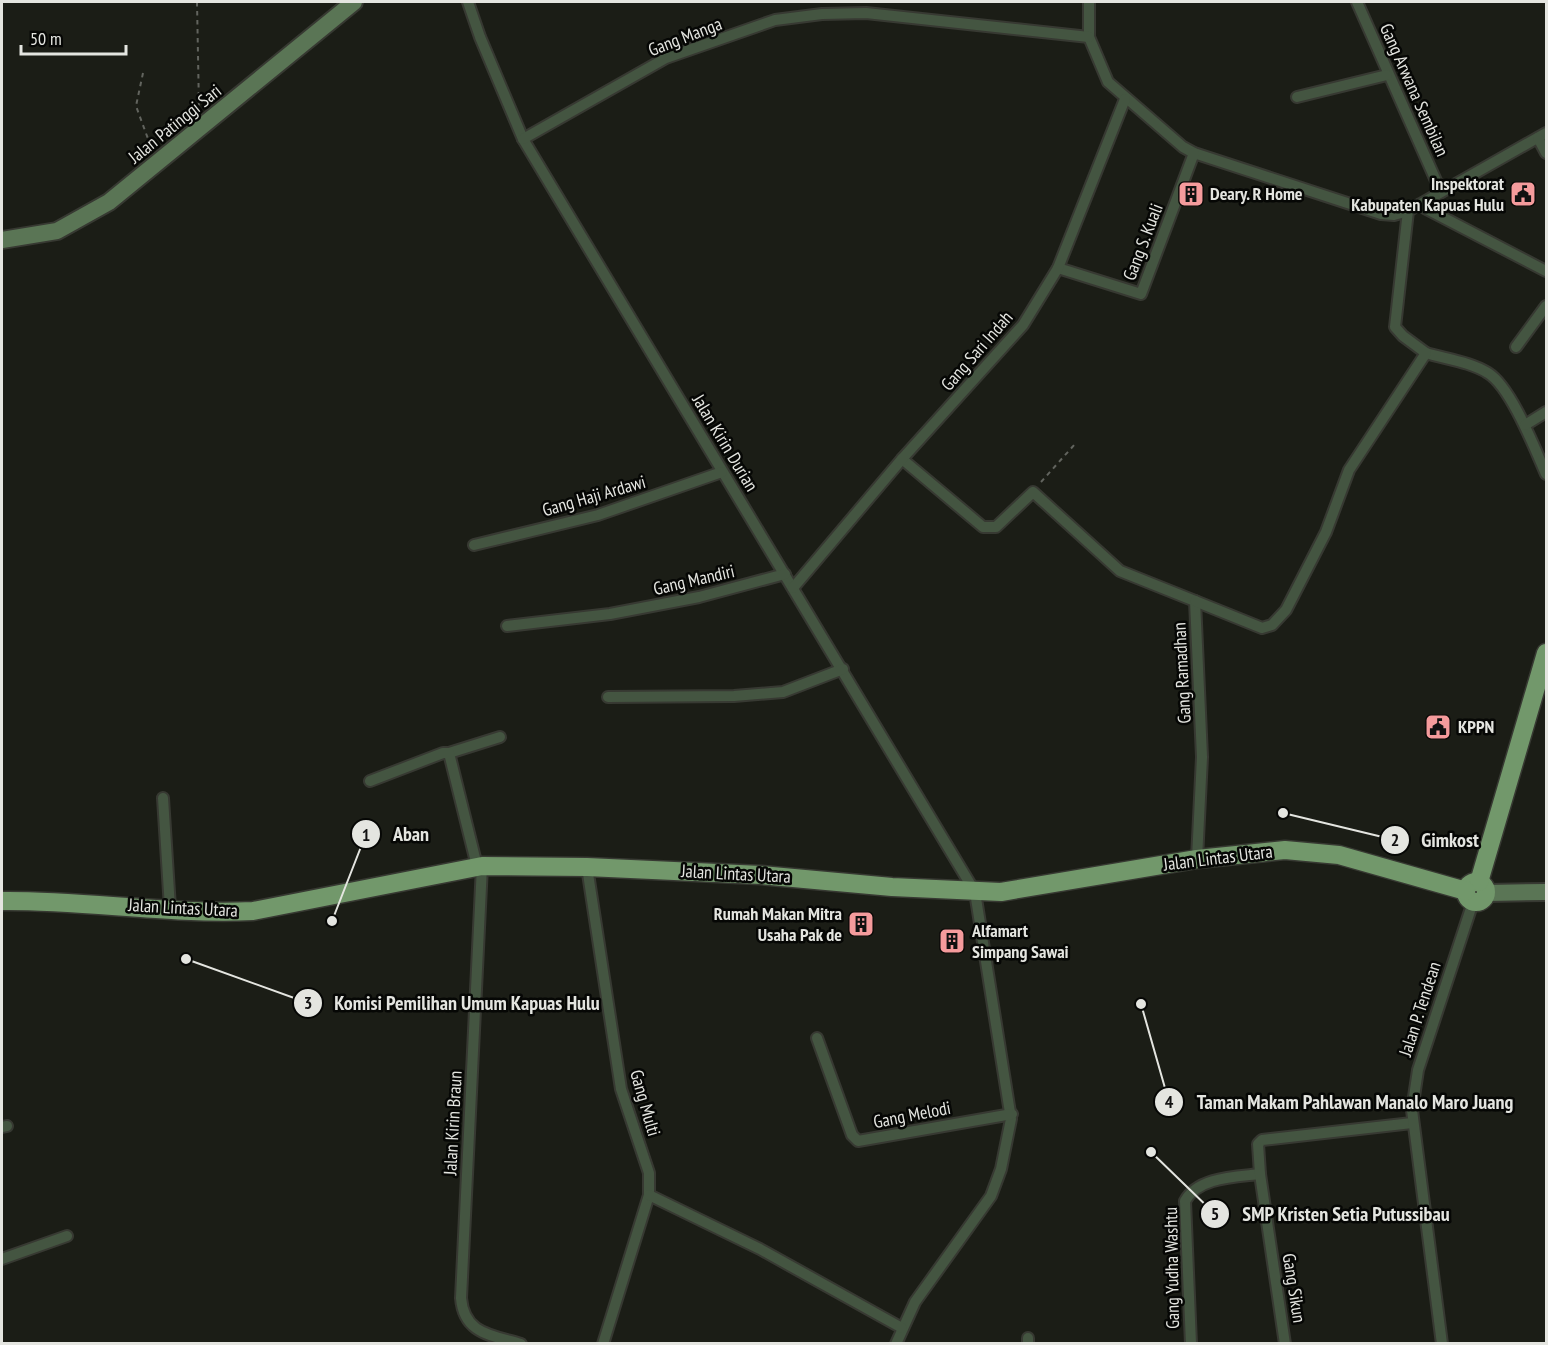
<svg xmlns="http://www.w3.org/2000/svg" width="1548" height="1345" font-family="'PT Sans Narrow',sans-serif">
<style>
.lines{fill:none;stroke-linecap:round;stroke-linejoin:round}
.minor-casing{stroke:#373932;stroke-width:14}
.secondary-casing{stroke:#373932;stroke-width:20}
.trunk-casing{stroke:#373932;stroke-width:21}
.path{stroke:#62645e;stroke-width:2;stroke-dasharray:4.5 4.5;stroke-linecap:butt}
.minor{stroke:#445541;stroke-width:10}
.secondary{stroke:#5a7555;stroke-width:16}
.trunk{stroke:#72986b;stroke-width:18}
.labels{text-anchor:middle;stroke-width:5;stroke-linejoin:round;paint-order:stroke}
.street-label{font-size:18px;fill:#e4e5e0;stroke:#060705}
.poi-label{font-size:18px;font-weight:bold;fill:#e4e5e0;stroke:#060705;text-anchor:start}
.leader{fill:none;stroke:#e4e5e0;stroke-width:2}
.callout-dot{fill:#e4e5e0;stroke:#060705;stroke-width:2}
.mark-label{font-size:18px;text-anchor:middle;font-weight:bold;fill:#111}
.callout-label{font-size:20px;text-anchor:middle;font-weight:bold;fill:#e4e5e0;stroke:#060705;stroke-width:5;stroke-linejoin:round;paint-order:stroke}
</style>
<rect width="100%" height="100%" fill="#1b1d16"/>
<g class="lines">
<g class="minor-casing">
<g id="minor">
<path d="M 468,2 L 480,37 L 523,139 L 975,892 L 1011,1119 L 1001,1169 L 991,1196 L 915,1302 L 896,1344"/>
<path d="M 1089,2 L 1089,37 L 1108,82 L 1183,147 L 1194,153 L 1381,214 L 1394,215 L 1408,211 L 1546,133"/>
<path d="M 1357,2 L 1441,192"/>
<path d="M 1297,97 L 1387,75"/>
<path d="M 1538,138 L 1546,153"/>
<path d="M 523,139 L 666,58 L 775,20 L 822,14 L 866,13 L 1089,37"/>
<path d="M 1419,205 L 1546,271"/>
<path d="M 1058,268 L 1141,294 L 1194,153"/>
<path d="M 1516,347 L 1546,306"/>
<path d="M 1426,353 C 1446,359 1471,362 1488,373 C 1511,387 1535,449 1546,474"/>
<path d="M 1525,425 L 1546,412"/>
<path d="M 902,459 L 983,527 L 996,527 L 1033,492 L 1120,571 L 1195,601 L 1202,757 L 1197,859"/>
<path d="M 474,545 L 598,515 L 722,472"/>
<path d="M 793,588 L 902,459 L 1023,325 L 1058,268 L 1125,99"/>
<path d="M 1195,601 L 1262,628 L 1272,625 L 1286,610 L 1326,532 L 1349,470 L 1426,353 L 1403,336 L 1395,327 L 1408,211"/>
<path d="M 507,626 L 610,614 L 699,597 L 785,574"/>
<path d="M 608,697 L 734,696 L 783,692 L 843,669"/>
<path d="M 449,753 L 500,737"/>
<path d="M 370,781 L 443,753 L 449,753 L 477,866"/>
<path d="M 163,798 L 170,908"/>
<path d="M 482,866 L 461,1298 C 464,1334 491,1335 521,1344"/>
<path d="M 587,867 L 621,1089 L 649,1173 L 649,1195 L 603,1344"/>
<path d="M 817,1038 L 852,1135 L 858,1141 L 1012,1114"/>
<path d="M 2,1127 L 7,1126"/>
<path d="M 649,1195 L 760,1249 L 902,1328"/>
<path d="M 2,1259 L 67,1236"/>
<path d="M 1028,1344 L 1028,1338"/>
<path d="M 1191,1344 L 1185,1201 C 1198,1177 1235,1177 1260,1174"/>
<path d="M 1285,1344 L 1260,1174 L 1258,1144 L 1262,1140 L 1412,1123"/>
<path d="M 1442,1344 L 1412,1110 L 1418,1070 L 1473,902"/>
</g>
</g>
<g class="secondary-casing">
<g id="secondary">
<path d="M 2,240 L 57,231 L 109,202 L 354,2"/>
<path d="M 1487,893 L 1546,892"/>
</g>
</g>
<g class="trunk-casing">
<g id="trunk">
<circle cx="1476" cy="892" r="10"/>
<path d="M 1479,882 L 1546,653"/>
<path d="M 2,901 C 85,900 169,915 253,911 L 482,866 L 587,867 L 761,875 L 892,887 L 1001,892 L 1197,859 L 1285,850 L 1339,855 L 1466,891"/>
</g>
</g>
<g class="path">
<path d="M 197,2 L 199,109"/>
<path d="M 143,73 L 136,106 L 151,147"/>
<path d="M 1041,482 L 1075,444"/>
</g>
<use href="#minor" class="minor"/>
<use href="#secondary" class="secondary"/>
<use href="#trunk" class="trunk"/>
</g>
<defs>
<g id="building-square" transform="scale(1.35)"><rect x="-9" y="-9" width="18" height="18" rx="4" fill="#f59b9c" stroke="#060705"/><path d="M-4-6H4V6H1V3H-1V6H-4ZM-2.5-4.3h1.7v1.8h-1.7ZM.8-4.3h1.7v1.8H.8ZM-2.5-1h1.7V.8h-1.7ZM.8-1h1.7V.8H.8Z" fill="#111"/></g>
<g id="civic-square" transform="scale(1.35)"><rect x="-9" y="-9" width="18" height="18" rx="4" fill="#f59b9c" stroke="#060705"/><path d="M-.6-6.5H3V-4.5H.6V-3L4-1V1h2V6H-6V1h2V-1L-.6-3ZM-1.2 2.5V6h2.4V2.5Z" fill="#111"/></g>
</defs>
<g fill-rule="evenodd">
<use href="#building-square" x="1191" y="194"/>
<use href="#civic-square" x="1523" y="194"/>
<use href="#civic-square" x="1438" y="727"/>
<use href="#building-square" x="861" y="924"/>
<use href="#building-square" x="952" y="941"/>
</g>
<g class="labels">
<g class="street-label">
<text transform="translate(685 37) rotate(-21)" y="6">Gang Manga</text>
<text transform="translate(1414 90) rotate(66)" y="6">Gang Arwana Sembilan</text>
<text transform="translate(175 124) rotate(-39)" y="6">Jalan Patinggi Sari</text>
<text transform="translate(1143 242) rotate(-69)" y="6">Gang S. Kuali</text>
<text transform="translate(977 351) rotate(-49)" y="6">Gang Sari Indah</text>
<text transform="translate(725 443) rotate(59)" y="6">Jalan Kirin Durian</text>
<text transform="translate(594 496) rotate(-16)" y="6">Gang Haji Ardawi</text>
<text transform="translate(694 580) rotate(-13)" y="6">Gang Mandiri</text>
<text transform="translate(1182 673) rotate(-93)" y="6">Gang Ramadhan</text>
<text transform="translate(1218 858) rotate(-7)" y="6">Jalan Lintas Utara</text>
<text transform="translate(736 874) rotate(3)" y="6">Jalan Lintas Utara</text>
<text transform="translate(183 908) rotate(3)" y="6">Jalan Lintas Utara</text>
<text transform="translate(1420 1009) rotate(-72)" y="6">Jalan P. Tendean</text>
<text transform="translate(645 1103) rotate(74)" y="6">Gang Multi</text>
<text transform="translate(912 1115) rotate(-11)" y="6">Gang Melodi</text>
<text transform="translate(453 1123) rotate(-87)" y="6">Jalan Kirin Braun</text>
<text transform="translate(1172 1268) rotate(-91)" y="6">Gang Yudha Washtu</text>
<text transform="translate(1294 1288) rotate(81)" y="6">Gang Sikun</text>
</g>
<g class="poi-label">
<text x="1504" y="190" text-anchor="end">Inspektorat<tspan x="1504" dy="21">Kabupaten Kapuas Hulu</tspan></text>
<text x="1210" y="200">Deary. R Home</text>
<text x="1458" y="733">KPPN</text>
<text x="842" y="920" text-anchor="end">Rumah Makan Mitra<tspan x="842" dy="21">Usaha Pak de</tspan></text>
<text x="972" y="937">Alfamart<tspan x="972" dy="21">Simpang Sawai</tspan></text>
</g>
</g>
<path class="leader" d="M332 921L366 834M1283 813L1395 840M186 959L308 1003M1141 1004L1169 1102M1151 1152L1215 1214"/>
<g class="callout-dot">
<circle cx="332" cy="921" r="6"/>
<circle cx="1283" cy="813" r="6"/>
<circle cx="186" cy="959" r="6"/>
<circle cx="1141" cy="1004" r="6"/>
<circle cx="1151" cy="1152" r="6"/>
<circle cx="366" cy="834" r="15"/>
<circle cx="1395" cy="840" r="15"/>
<circle cx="308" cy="1003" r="15"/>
<circle cx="1169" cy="1102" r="15"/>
<circle cx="1215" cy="1214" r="15"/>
</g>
<g class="mark-label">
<text x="366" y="841">1</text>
<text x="1395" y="846">2</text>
<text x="308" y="1009">3</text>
<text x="1169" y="1108">4</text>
<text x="1215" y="1220">5</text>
</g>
<g class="callout-label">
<text x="411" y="841">Aban</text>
<text x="1450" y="847">Gimkost</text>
<text x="467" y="1010">Komisi Pemilihan Umum Kapuas Hulu</text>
<text x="1355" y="1109">Taman Makam Pahlawan Manalo Maro Juang</text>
<text x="1346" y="1221">SMP Kristen Setia Putussibau</text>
</g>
<rect width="1548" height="1345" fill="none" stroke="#e4e5e0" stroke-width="6"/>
<path d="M21 45v9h105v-9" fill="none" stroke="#e4e5e0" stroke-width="3"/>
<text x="30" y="45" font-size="18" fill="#e4e5e0" stroke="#060705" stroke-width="4.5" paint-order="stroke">50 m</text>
</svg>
